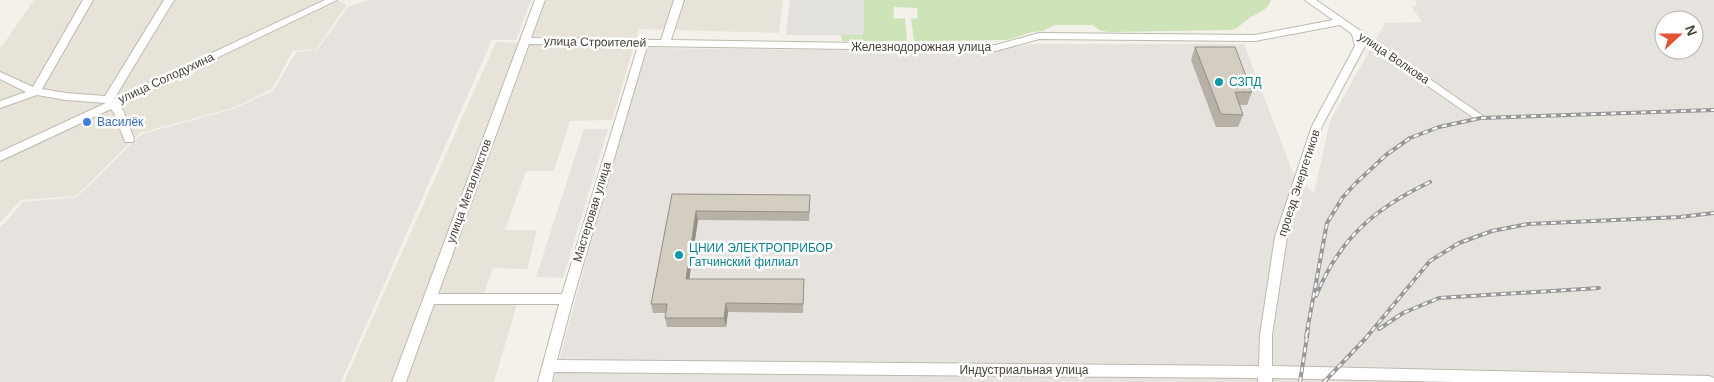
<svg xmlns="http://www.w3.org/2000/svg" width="1714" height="382" font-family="Helvetica,sans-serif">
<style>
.residential{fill:#e7e3d9}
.industrial{fill:#e6e3df;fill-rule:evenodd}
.green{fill:#cee3b8}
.parking{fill:#e2e1de}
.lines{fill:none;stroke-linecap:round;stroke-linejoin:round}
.minor-casing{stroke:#beb9ae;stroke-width:2}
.minor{fill:#fff;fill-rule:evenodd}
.rail-casing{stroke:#989898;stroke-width:4}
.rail{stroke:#fff;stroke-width:2;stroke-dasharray:5;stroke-linecap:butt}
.wall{fill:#b6b0a6}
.shaded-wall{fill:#949087}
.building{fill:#d4cdc1;stroke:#949087}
.culture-dot{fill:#0f9aa8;stroke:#fff;stroke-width:2}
.shop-dot{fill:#3f7fe0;stroke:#fff;stroke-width:2}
.labels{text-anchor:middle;stroke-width:5;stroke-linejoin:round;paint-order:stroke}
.street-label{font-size:12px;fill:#474239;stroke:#fff}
.culture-label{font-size:12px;fill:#0d838f;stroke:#fff;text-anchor:start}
.shop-label{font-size:12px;fill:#366cbe;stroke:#fff;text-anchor:start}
</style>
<rect width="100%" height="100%" fill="#f3f1ea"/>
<g class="residential">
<path d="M 34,0 L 325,0 L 0,152 L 0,49 Z"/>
<path d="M 544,0 L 783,0 L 779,33 L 639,29 L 612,120 L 570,121 L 554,171 L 526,171 L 505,230 L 537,230 L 527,269 L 493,268 L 480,303 L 517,304 L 494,382 L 344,382 L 496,42 L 529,43 Z"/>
<path d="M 339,1 L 347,5 L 316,49 L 293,51 L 272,89 L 233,108 L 140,133 L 76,196 L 21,200 L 0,223 L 0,161 Z"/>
</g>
<g class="industrial">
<path d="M 371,0 L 531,0 L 516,40 L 492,40 L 341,382 L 0,382 L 0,228 L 23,202 L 77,197 L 142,134 L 233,109 L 273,91 L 296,52 L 317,50 L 349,6 Z"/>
<path d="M 1415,0 L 1714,0 L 1714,382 L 553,382 L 644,48 L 994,52 L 1031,44 L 1244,44 L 1293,173 L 1314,193 L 1330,121 L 1385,23 L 1422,22 L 1411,6 L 1417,6 ZM 1664,20 L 1694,20 L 1694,50 L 1664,50 Z"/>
<path d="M 584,129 L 608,129 L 563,278 L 536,277 Z"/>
</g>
<path class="green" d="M 864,0 L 1271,0 C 1267,12 1256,13 1247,20 C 1240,24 1240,28 1231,30 L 1108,32 L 1099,30 L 1093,25 L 1055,25 L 1043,31 L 1032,32 L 1007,40 L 914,41 L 911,19 L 918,18 L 917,8 L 894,7 L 893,19 L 905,18 L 907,41 L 842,41 L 841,35 L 863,35 Z"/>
<path class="parking" d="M 790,0 L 864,0 L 863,35 L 786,35 Z"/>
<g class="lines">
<g class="minor-casing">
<g id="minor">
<path d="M 83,0 L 93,0 L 42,89 L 66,93 L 105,96 L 164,0 L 174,0 L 114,99 L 325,0 L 337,0 L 119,105 L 124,112 L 134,139 L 133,142 L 125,142 L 114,113 L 111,109 L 0,161 L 0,152 L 106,103 L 66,100 L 37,95 L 0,108 L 0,101 L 26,92 L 0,79 L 0,72 L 33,87 Z"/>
<path d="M 535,0 L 545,0 L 531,38 L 661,40 L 674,0 L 684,0 L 671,40 L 996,45 L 1039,33 L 1255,35 L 1333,20 L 1305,0 L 1316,0 L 1483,116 L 1482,118 L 1474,118 L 1364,42 L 1365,46 L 1322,126 L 1287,237 L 1272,335 L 1272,366 L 1709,376 L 1714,378 L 1714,382 L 1455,382 L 1272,378 L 1272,382 L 1258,382 L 1258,378 L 554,372 L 552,382 L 538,382 L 559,304 L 434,304 L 406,382 L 392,382 ZM 1340,25 L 1352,34 L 1355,46 L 1312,126 L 1275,237 L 1260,335 L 1259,366 L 557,360 L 573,299 L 647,46 L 996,51 L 1039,39 L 1255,41 ZM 529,44 L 638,46 L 562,294 L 438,294 Z"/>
</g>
</g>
<use href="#minor" class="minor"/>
<g class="rail-casing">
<g id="rail">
<path d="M 1316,296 C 1339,239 1375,208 1430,182"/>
<path d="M 1379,329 L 1403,313 L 1439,298 L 1599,288"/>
<path d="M 1306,337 L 1327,223 L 1343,197 L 1356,183 L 1386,155 L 1410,138 L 1439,127 L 1481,118 L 1714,110"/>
<path d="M 1300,382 L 1308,330"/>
<path d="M 1324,382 L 1365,339 L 1430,261 L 1459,243 L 1492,231 L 1528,224 L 1680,217 L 1714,213"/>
</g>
</g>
<use href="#rail" class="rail"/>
</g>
<g class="wall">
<path d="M 1195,47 L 1252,92 L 1247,105 L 1240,105 L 1243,115 L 1238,127 L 1216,127 L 1191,60 Z"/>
<path d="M 672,194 L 810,195 L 810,204 L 809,221 L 698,220 L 689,279 L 804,279 L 804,289 L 803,313 L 728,312 L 726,327 L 667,327 L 665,318 L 666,313 L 653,313 L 651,304 Z"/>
</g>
<g class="shaded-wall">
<path d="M 696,211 L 698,220 L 688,288 L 686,279 Z"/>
<path d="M 726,303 L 728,312 L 726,327 L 724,318 Z"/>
</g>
<g class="building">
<path d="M 1195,47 L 1235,47 L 1252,92 L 1235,92 L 1243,115 L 1221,114 Z"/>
<path d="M 672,194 L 810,195 L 809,212 L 696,211 L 686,279 L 804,279 L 803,304 L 726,303 L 724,318 L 665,318 L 667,304 L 651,304 Z"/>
</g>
<g class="culture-dot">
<circle cx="1219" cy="82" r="5"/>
<circle cx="679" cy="255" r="5"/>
</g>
<circle class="shop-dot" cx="87" cy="122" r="5"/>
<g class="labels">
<g class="street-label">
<text transform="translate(595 42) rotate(1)" y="4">улица Строителей</text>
<text x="921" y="51">Железнодорожная улица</text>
<text transform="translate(1394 58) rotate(34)" y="4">улица Волкова</text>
<text transform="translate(166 78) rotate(-25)" y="4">улица Солодухина</text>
<text transform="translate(1299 183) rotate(-72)" y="4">проезд Энергетиков</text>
<text transform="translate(469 191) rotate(-70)" y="4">улица Металлистов</text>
<text transform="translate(592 212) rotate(-73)" y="4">Мастеровая улица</text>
<text x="1024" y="374">Индустриальная улица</text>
</g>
<g class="culture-label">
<text x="1229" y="86">СЗПД</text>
<text x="689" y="252">ЦНИИ ЭЛЕКТРОПРИБОР<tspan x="689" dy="14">Гатчинский филиал</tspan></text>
</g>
<g class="shop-label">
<text x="97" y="126">Василёк</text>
</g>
</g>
<g transform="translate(1679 35) rotate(69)"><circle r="24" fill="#ffffff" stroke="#b5b3b0"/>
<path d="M0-4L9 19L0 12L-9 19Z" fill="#e25433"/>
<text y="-8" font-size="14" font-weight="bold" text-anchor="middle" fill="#474239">N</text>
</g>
</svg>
